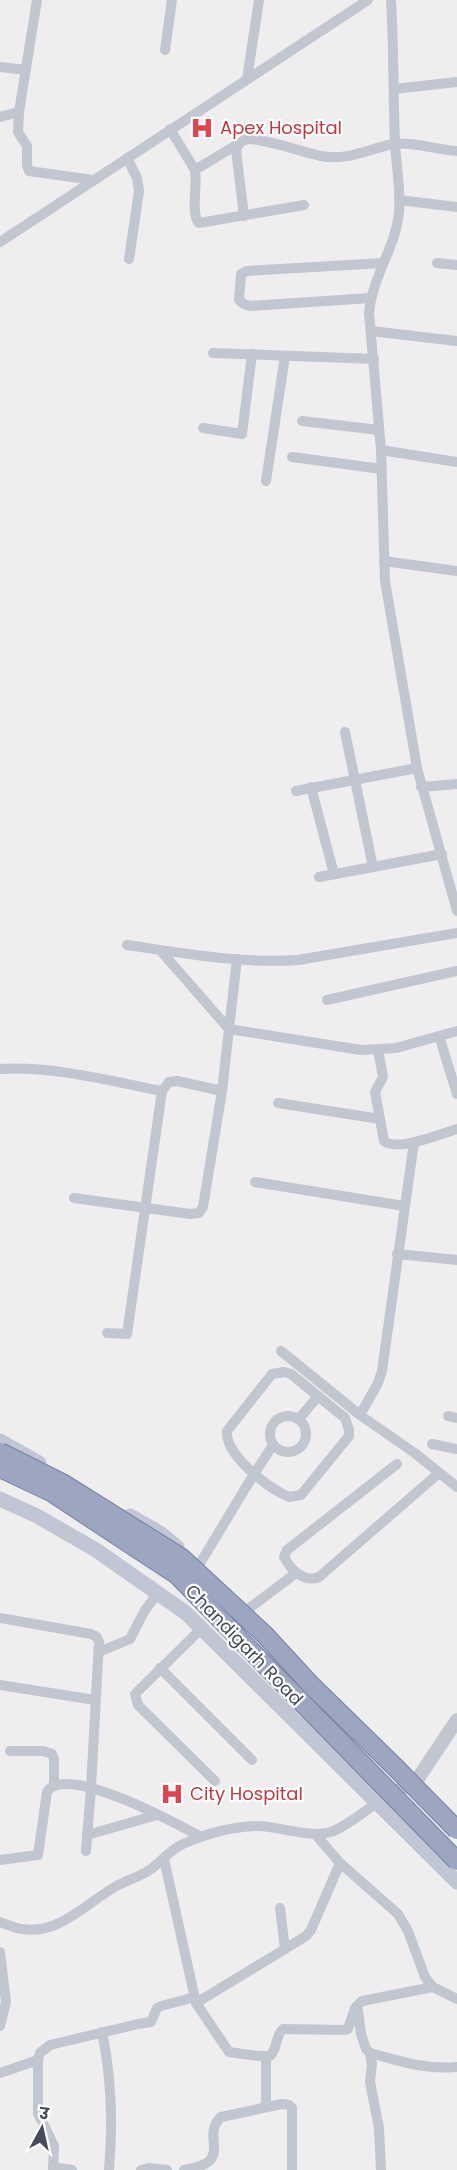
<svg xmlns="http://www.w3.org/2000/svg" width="457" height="2170" font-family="Poppins,'Noto Sans Devanagari',sans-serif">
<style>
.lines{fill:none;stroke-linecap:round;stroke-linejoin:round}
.minor{stroke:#c1c6d1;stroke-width:10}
.tertiary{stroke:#c1c6d1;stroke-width:14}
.secondary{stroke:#c1c6d4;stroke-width:15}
.trunk-bridge-casing{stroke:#7480a3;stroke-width:20;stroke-linecap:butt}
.trunk-bridge{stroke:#9ca6c0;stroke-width:18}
.labels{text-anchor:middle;stroke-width:4.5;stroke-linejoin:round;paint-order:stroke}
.health-label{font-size:18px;fill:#be3a42;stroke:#fff;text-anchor:start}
.street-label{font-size:18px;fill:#474c58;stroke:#fff}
</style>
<rect width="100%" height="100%" fill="#efeded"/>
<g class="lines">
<g class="minor">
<path d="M 391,0 C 394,48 393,95 395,143 C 396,165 401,189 399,212 C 396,247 372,277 369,313 L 381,450 L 385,581 L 417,768 L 457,911"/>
<path d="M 165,50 L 172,0"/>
<path d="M 0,67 L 26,70"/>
<path d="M 247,79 L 259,0"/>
<path d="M 394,89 L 457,82"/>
<path d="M 19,112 L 37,0"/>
<path d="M 0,117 L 19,112 L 18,132 L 27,146 L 27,165 L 29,171 L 93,180"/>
<path d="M 170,129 L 195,170 C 198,184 190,214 199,223 L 304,205"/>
<path d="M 127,158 L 137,178 L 139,191 L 129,259"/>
<path d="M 195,170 L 238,144"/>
<path d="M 399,200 L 457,207"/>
<path d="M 244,216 L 236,150 C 238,144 241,140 249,139 C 266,139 302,152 321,156 C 348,161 368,149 393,144 C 408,141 440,150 457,151"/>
<path d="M 0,242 L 368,0"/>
<path d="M 437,263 L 457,265"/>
<path d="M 371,298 L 250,306 L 244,304 L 239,300 L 241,274 L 247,271 L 383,263"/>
<path d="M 371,331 L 457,341"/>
<path d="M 213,353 L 374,359"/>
<path d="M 302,421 L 379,430"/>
<path d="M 203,428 L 242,434 L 252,354"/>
<path d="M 381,450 L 457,462"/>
<path d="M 292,457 L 382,469"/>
<path d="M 266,481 L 285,356"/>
<path d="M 384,561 L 457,571"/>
<path d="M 345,732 L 373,867 L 442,854"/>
<path d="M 311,787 L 334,874"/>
<path d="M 421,787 L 457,784"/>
<path d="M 296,791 L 417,768"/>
<path d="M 319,877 L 373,867"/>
<path d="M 127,945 C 183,953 241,964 298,960 L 457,933"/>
<path d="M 237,959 L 229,1029 L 361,1050 L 396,1048 L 457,1031"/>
<path d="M 327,1000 L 457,971"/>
<path d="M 439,1036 L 457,1094"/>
<path d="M 378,1050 L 383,1077 L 375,1092 L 380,1119"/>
<path d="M 0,1069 C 54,1066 110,1081 162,1091"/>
<path d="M 278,1103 L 380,1119 L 384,1141 C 397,1152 441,1134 457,1129"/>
<path d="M 414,1142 L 382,1371 L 378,1383 L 360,1415 L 416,1454 L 457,1487"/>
<path d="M 255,1182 L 404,1206"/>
<path d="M 74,1198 L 190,1214 L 199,1213 L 203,1207 L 222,1091 L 229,1029 L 160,950"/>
<path d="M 397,1254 L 457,1260"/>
<path d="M 107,1333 L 127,1334 L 162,1091 L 169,1082 L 177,1081 L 222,1091"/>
<path d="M 281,1351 L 360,1415"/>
<path d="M 284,1372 L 291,1374 L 345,1418 L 349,1430 L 349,1436 L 301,1495 L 289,1497 C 268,1488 225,1455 227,1431 L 272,1374 Z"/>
<circle cx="288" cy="1434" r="18"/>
<path d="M 448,1416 L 457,1418"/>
<path d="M 299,1419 L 318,1396"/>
<path d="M 432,1444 L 457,1449"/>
<path d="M 397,1464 L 287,1550 L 284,1557 C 291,1570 304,1583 319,1577 L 439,1473"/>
<path d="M 199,1565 L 254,1474 L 273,1445"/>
<path d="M 247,1610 L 296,1573"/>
<path d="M 0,1618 L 91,1634 L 97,1637 L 99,1642 L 91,1788 L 86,1851"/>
<path d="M 202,1628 L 135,1694 L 138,1705 L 215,1781"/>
<path d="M 99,1652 L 130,1639 L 145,1610 L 158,1593"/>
<path d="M 160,1668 L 252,1760"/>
<path d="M 0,1685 L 95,1700"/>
<path d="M 10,1751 L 43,1751 L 52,1754 L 54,1759 L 54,1785"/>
<path d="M 315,1834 L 340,1863 L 398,1914 L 408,1931 L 425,1977 L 433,1987 L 457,1999"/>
<path d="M 87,1835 L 157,1815"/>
<path d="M 164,1859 L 196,2003 L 229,2052 L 258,2056 L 270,2056 C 278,2048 275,2036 283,2029 L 344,2030 L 348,2029 L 355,2008 L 362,2001 L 433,1987"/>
<path d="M 0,1860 L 38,1855 L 47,1792 C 64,1762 179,1825 201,1837"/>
<path d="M 280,1908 L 285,1949 L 306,1936 L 311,1930 L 340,1863"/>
<path d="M 0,1922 C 7,1924 14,1928 22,1929 C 59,1935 85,1904 115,1887 C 127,1880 140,1877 151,1869 C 162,1861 171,1849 183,1844 C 206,1834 234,1826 259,1826 C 280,1827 311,1838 331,1832 C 347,1826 363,1812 377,1803"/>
<path d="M 0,1952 L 6,2002 L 0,2026"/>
<path d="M 196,2003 L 285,1949"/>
<path d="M 358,2010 L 361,2034 L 366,2049 L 370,2053 L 372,2064 L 370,2082 L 379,2128 L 381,2170"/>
<path d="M 102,2032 C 112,2079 113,2123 109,2170"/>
<path d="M 370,2053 C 401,2061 424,2070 457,2067"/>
<path d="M 266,2057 L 266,2107"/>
<path d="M 38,2060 L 38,2113 L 54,2146 L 53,2170"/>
<path d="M 0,2073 L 38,2060 L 40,2053 L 50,2045 L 138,2024 L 151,2022 L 157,2008 L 161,2006 L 195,1997"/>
<path d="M 53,2167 L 72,2170"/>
<path d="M 141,2170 L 149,2168 L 167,2170"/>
<path d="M 184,2170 C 237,2162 199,2137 221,2117 L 282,2104 L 289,2105 L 292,2108 L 292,2170"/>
</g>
<path class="tertiary" d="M 385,1798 L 417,1780 L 457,1720"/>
<g class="secondary">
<path d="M 0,1441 L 39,1463"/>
<path d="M 0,1499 L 37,1516 L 96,1550 L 186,1613 L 457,1882"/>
<path d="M 130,1516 L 160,1533 L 177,1547"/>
</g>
<g class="trunk-bridge-casing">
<g id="trunk-bridge">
<path d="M 0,1452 L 64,1484 L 182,1558 L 265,1635 L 311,1685 L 395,1767 L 457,1830"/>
<path d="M 0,1468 L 51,1492 L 177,1575 L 457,1861"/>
</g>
</g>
<use href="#trunk-bridge" class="trunk-bridge"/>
</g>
<defs>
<g id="hospital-bare" transform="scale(1.8)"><path d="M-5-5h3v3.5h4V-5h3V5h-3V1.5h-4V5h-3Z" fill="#e0444e" stroke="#fff" stroke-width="2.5" paint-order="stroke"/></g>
</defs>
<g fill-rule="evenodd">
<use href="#hospital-bare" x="202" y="128"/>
<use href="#hospital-bare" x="172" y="1794"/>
</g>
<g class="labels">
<g class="health-label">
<text x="220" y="134">Apex Hospital</text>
<text x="190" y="1800">City Hospital</text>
</g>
<g class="street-label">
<text transform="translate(244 1645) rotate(46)" y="6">Chandigarh Road</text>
</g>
</g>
<g transform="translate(42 2128) rotate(8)" stroke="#ffffff" stroke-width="4.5" paint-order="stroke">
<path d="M0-4.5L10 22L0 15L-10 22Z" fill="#474c58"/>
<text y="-9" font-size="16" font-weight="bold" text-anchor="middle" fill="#474c58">उ</text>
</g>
</svg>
